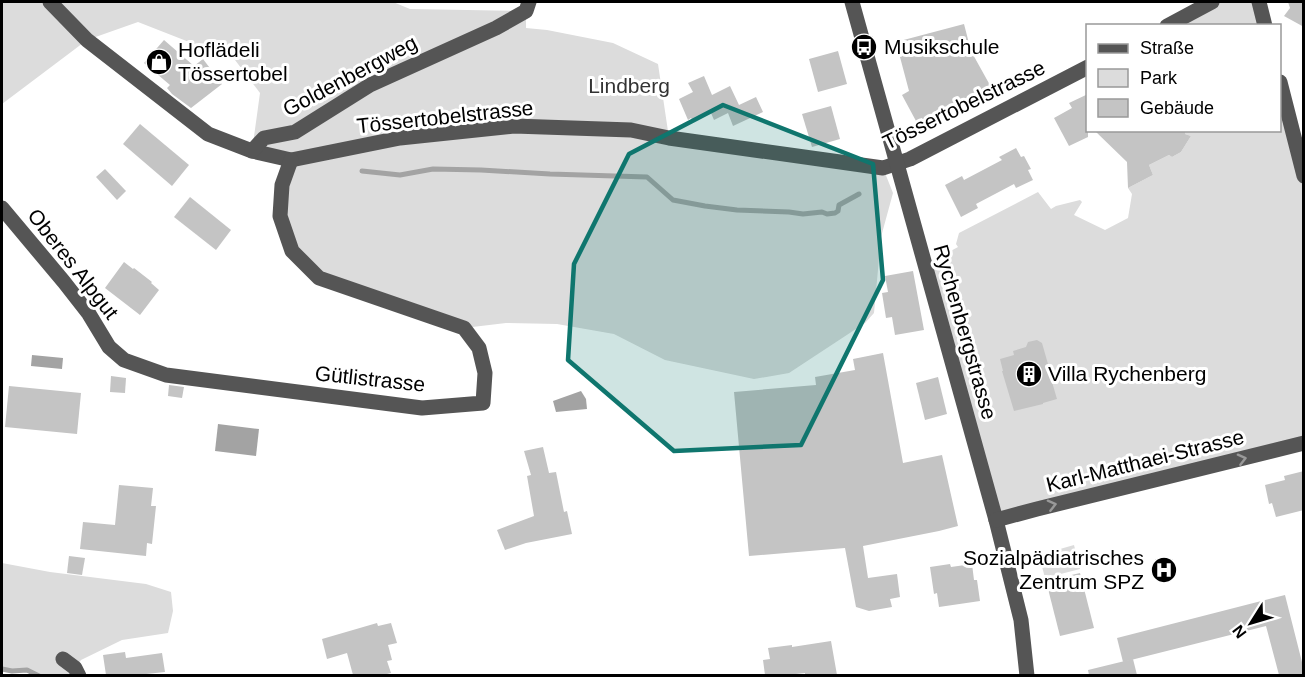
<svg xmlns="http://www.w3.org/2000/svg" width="1305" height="677" font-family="Helvetica,sans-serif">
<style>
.green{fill:#dcdcdc}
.water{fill:#a3a3a3}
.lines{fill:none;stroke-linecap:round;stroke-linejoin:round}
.stream{stroke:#a3a3a3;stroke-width:5}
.building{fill:#c4c4c4}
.minor{stroke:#555;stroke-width:15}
.oneway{stroke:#999}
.marked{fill:#0f766e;fill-opacity:0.2;stroke:#0f766e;stroke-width:4.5;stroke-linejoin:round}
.labels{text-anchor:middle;stroke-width:6;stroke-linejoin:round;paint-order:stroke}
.poi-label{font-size:21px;fill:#000;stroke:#fff;text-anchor:start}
.street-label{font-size:21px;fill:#000;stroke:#fff}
.park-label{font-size:21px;fill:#333;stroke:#fff}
</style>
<rect width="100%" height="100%" fill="#fff"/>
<g class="green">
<path d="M 2,2 L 393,2 L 410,9 L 526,11 L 526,28 L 547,30 L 613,43 L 658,64 L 669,138 L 883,168 L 893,193 L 881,237 L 874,313 L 865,323 L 789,373 L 754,379 L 665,360 L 614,334 L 557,324 L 506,323 L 464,328 L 319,278 L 292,251 L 280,216 L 291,160 L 252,151 L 260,93 L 235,60 L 138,22 L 87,40 L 2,104 Z"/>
<path d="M 1212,2 L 1259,2 L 1265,26 L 1167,26 Z"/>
<path d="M 1280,82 L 1303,176 L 1303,443 L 996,520 L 925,265 L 958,247 L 956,244 L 959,233 L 1038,192 L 1051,209 L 1056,206 L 1080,200 L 1082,202 L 1074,215 L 1105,230 L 1128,218 L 1132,194 L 1128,188 L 1153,175 L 1149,165 L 1169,155 L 1172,157 L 1181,152 L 1191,136 L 1185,134 L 1185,131 L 1280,130 Z"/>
<path d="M 1074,545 L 1080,569 L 1045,578 L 1039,555 Z"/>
<path d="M 2,563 L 50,572 L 146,584 L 171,592 L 173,611 L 168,633 L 122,640 L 81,660 L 75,668 L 74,675 L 39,675 L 27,670 L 12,671 L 2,669 Z"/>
</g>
<g class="water">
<path d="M 32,355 L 63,358 L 62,369 L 31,366 Z"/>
<path d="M 581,391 L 586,399 L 587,409 L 556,412 L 553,401 Z"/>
<path d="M 218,424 L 259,429 L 256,456 L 215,451 Z"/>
</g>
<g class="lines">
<g class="stream">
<path d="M 362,171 L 400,175 L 433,169 L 481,170 L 550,174 L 647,177 L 673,200 L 705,206 L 737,210 L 789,212 L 803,214 L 822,212 L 827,214 L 835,213 L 838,211 L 839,205 L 859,194"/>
<path d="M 2,669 L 12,671 L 27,670 L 39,676"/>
</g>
</g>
<g class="building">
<path d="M 1288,2 L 1304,2 L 1304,27 L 1284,16 L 1290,8 Z"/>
<path d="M 964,24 L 971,51 L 991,87 L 925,123 L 922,118 L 916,121 L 902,95 L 909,91 L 896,42 Z"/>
<path d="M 164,40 L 194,66 L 203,59 L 222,84 L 191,108 L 172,94 L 167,88 L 170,85 L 144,63 Z"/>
<path d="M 838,51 L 847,84 L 818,92 L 809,59 Z"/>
<path d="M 704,76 L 712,95 L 730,86 L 739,105 L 756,97 L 763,112 L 733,126 L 728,113 L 714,120 L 711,113 L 693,121 L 691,118 L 688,120 L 679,99 L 693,92 L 688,83 Z"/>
<path d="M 1088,94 L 1088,137 L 1069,146 L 1054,118 L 1072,108 L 1069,103 Z"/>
<path d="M 831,106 L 840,139 L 812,147 L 802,114 Z"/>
<path d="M 140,124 L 189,165 L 172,186 L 123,144 Z"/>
<path d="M 1094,130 L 1185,130 L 1185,134 L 1191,136 L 1181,152 L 1172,157 L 1169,155 L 1149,165 L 1153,175 L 1128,188 L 1127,162 Z"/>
<path d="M 1016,148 L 1021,157 L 1024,156 L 1031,169 L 1028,170 L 1033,180 L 1016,188 L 1014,184 L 976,204 L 978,208 L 961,217 L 945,185 L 962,176 L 964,180 L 1002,160 L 999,157 Z"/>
<path d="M 105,169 L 126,191 L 117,200 L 96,177 Z"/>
<path d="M 190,197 L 231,230 L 216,250 L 174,217 Z"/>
<path d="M 124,262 L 133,269 L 134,268 L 152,282 L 151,283 L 159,290 L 140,315 L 105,288 Z"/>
<path d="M 913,271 L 924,330 L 895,335 L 892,317 L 886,318 L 882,293 L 888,292 L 885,276 Z"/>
<path d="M 1037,340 L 1042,343 L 1048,364 L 1053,368 L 1056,376 L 1052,382 L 1057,399 L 1043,403 L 1043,404 L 1014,411 L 1002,371 L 1003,371 L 1000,359 L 1014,355 L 1013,351 L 1026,347 L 1028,342 Z"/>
<path d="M 883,353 L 903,463 L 942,455 L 958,526 L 939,531 L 863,546 L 868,578 L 897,574 L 900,597 L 890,599 L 892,607 L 869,611 L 856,607 L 845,548 L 749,556 L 734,392 L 816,385 L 815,377 L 855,370 L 853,359 Z"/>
<path d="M 111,376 L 126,378 L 125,393 L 110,392 Z"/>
<path d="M 938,377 L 947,414 L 925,420 L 916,383 Z"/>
<path d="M 169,385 L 184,387 L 182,398 L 168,396 Z"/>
<path d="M 9,386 L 81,393 L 77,434 L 5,427 Z"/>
<path d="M 543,447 L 549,473 L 556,472 L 564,512 L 567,511 L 572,534 L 526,543 L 505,550 L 497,530 L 534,516 L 527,476 L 531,475 L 524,451 Z"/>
<path d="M 1304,471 L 1304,510 L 1276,517 L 1272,503 L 1269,504 L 1265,485 L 1285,480 L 1284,476 Z"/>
<path d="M 119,485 L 153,488 L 151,506 L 156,506 L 152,544 L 147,543 L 146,556 L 80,549 L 83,522 L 115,525 Z"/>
<path d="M 69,556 L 85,558 L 82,575 L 67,573 Z"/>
<path d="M 950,564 L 951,567 L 972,564 L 974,580 L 977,580 L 980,601 L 939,607 L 937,593 L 934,594 L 930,567 Z"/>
<path d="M 1080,573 L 1094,628 L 1060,636 L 1046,581 Z"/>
<path d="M 1285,595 L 1304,670 L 1304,675 L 1279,675 L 1266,626 L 1123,662 L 1117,638 Z"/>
<path d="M 377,623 L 378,626 L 391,623 L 397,643 L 388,645 L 392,660 L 387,661 L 391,673 L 383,675 L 353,675 L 347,653 L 327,659 L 322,639 Z"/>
<path d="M 831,641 L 837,675 L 805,675 L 805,673 L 787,675 L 765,675 L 763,660 L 770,659 L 768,648 L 792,645 L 792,647 Z"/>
<path d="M 125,652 L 126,658 L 162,653 L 165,672 L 137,675 L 106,675 L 103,655 Z"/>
<path d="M 1133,659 L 1137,675 L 1089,675 L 1088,670 Z"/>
</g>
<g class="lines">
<g class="minor">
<path d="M 50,2 L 87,40 L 208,134 L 252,151 L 291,160 L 400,138 L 514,126 L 631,130 L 669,138 L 883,168 L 910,159 L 1088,67"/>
<path d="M 852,2 L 996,520 L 1021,620 L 1027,676"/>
<path d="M 1259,2 L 1265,26"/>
<path d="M 1167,26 L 1212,2"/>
<path d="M 1280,82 L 1304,176"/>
<path d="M 252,151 L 264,138 L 295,132 L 370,85 L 496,28 L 526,11 L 529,2"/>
<path d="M 2,208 L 64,282 L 89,314 L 109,347 L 124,360 L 166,375 L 422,408 L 483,403 L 485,373 L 479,348 L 464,328 L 319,278 L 292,251 L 280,216 L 282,185 L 291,160"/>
<path d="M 996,520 L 1037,509 L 1304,443"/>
<path d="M 63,659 L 75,668 L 79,676"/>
</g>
</g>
<defs><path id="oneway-chevron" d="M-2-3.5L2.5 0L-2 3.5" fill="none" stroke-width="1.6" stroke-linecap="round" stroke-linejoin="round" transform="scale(1.5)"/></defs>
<g class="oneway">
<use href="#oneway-chevron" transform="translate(1242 459) rotate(-14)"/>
<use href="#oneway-chevron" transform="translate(1052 505) rotate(-14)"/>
</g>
<path class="marked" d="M 723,105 L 873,164 L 883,280 L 801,445 L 674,451 L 568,360 L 574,264 L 629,154 Z"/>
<defs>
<g id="bus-disc" transform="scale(1.35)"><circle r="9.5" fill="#000" stroke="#fff"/><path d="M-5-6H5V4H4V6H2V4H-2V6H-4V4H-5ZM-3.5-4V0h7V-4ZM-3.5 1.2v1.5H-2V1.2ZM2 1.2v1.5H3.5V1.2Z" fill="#fff"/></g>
<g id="shop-disc" transform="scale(1.35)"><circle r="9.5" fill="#000" stroke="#fff"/><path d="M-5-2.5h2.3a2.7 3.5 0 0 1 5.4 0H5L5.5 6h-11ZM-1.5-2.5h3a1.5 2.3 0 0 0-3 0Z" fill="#fff"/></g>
<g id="building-disc" transform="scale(1.35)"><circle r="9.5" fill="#000" stroke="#fff"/><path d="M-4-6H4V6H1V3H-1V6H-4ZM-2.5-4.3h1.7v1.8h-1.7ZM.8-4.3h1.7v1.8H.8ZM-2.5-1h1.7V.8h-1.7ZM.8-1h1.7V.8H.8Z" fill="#fff"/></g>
<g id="hospital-disc" transform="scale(1.35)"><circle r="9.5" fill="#000" stroke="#fff"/><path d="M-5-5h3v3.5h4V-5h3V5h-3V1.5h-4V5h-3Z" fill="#fff"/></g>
</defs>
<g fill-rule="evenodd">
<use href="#bus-disc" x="864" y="47"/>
<use href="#shop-disc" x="159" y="62"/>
<use href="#building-disc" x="1029" y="374"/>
<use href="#hospital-disc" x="1164" y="570"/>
</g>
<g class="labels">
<g class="poi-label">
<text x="884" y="54">Musikschule</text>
<text x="178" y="57">Hoflädeli<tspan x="178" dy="24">Tössertobel</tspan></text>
<text x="1048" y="381">Villa Rychenberg</text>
<text x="1144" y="565" text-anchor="end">Sozialpädiatrisches<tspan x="1144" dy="24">Zentrum SPZ</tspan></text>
</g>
<g class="street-label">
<text transform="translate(350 76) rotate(-28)" y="7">Goldenbergweg</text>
<text transform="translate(964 105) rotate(-26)" y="7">Tössertobelstrasse</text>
<text transform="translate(445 117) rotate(-6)" y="7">Tössertobelstrasse</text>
<text transform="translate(73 264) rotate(52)" y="7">Oberes Alpgut</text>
<text transform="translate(965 332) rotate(74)" y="7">Rychenbergstrasse</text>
<text transform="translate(370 379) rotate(6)" y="7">Gütlistrasse</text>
<text transform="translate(1145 461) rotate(-14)" y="7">Karl-Matthaei-Strasse</text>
</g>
<g class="park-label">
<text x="629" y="93">Lindberg</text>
</g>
</g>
<rect width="1305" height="677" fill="none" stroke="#000000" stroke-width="6"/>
<rect x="1086" y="24" width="195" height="108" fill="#ffffff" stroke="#999999" stroke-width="1.5"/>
<rect x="1098" y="44" width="30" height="9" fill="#555555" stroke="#999999" stroke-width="1.5"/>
<text x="1140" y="54" font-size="18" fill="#000000">Straße</text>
<rect x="1098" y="69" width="30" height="18" fill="#dcdcdc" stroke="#999999" stroke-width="1.5"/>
<text x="1140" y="84" font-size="18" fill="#000000">Park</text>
<rect x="1098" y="99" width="30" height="18" fill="#c4c4c4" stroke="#999999" stroke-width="1.5"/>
<text x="1140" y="114" font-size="18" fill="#000000">Gebäude</text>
<g transform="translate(1251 623) rotate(233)" stroke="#ffffff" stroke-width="4.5" paint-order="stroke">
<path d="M0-4.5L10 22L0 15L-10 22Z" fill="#000000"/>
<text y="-9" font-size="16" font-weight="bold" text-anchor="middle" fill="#000000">N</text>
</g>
</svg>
